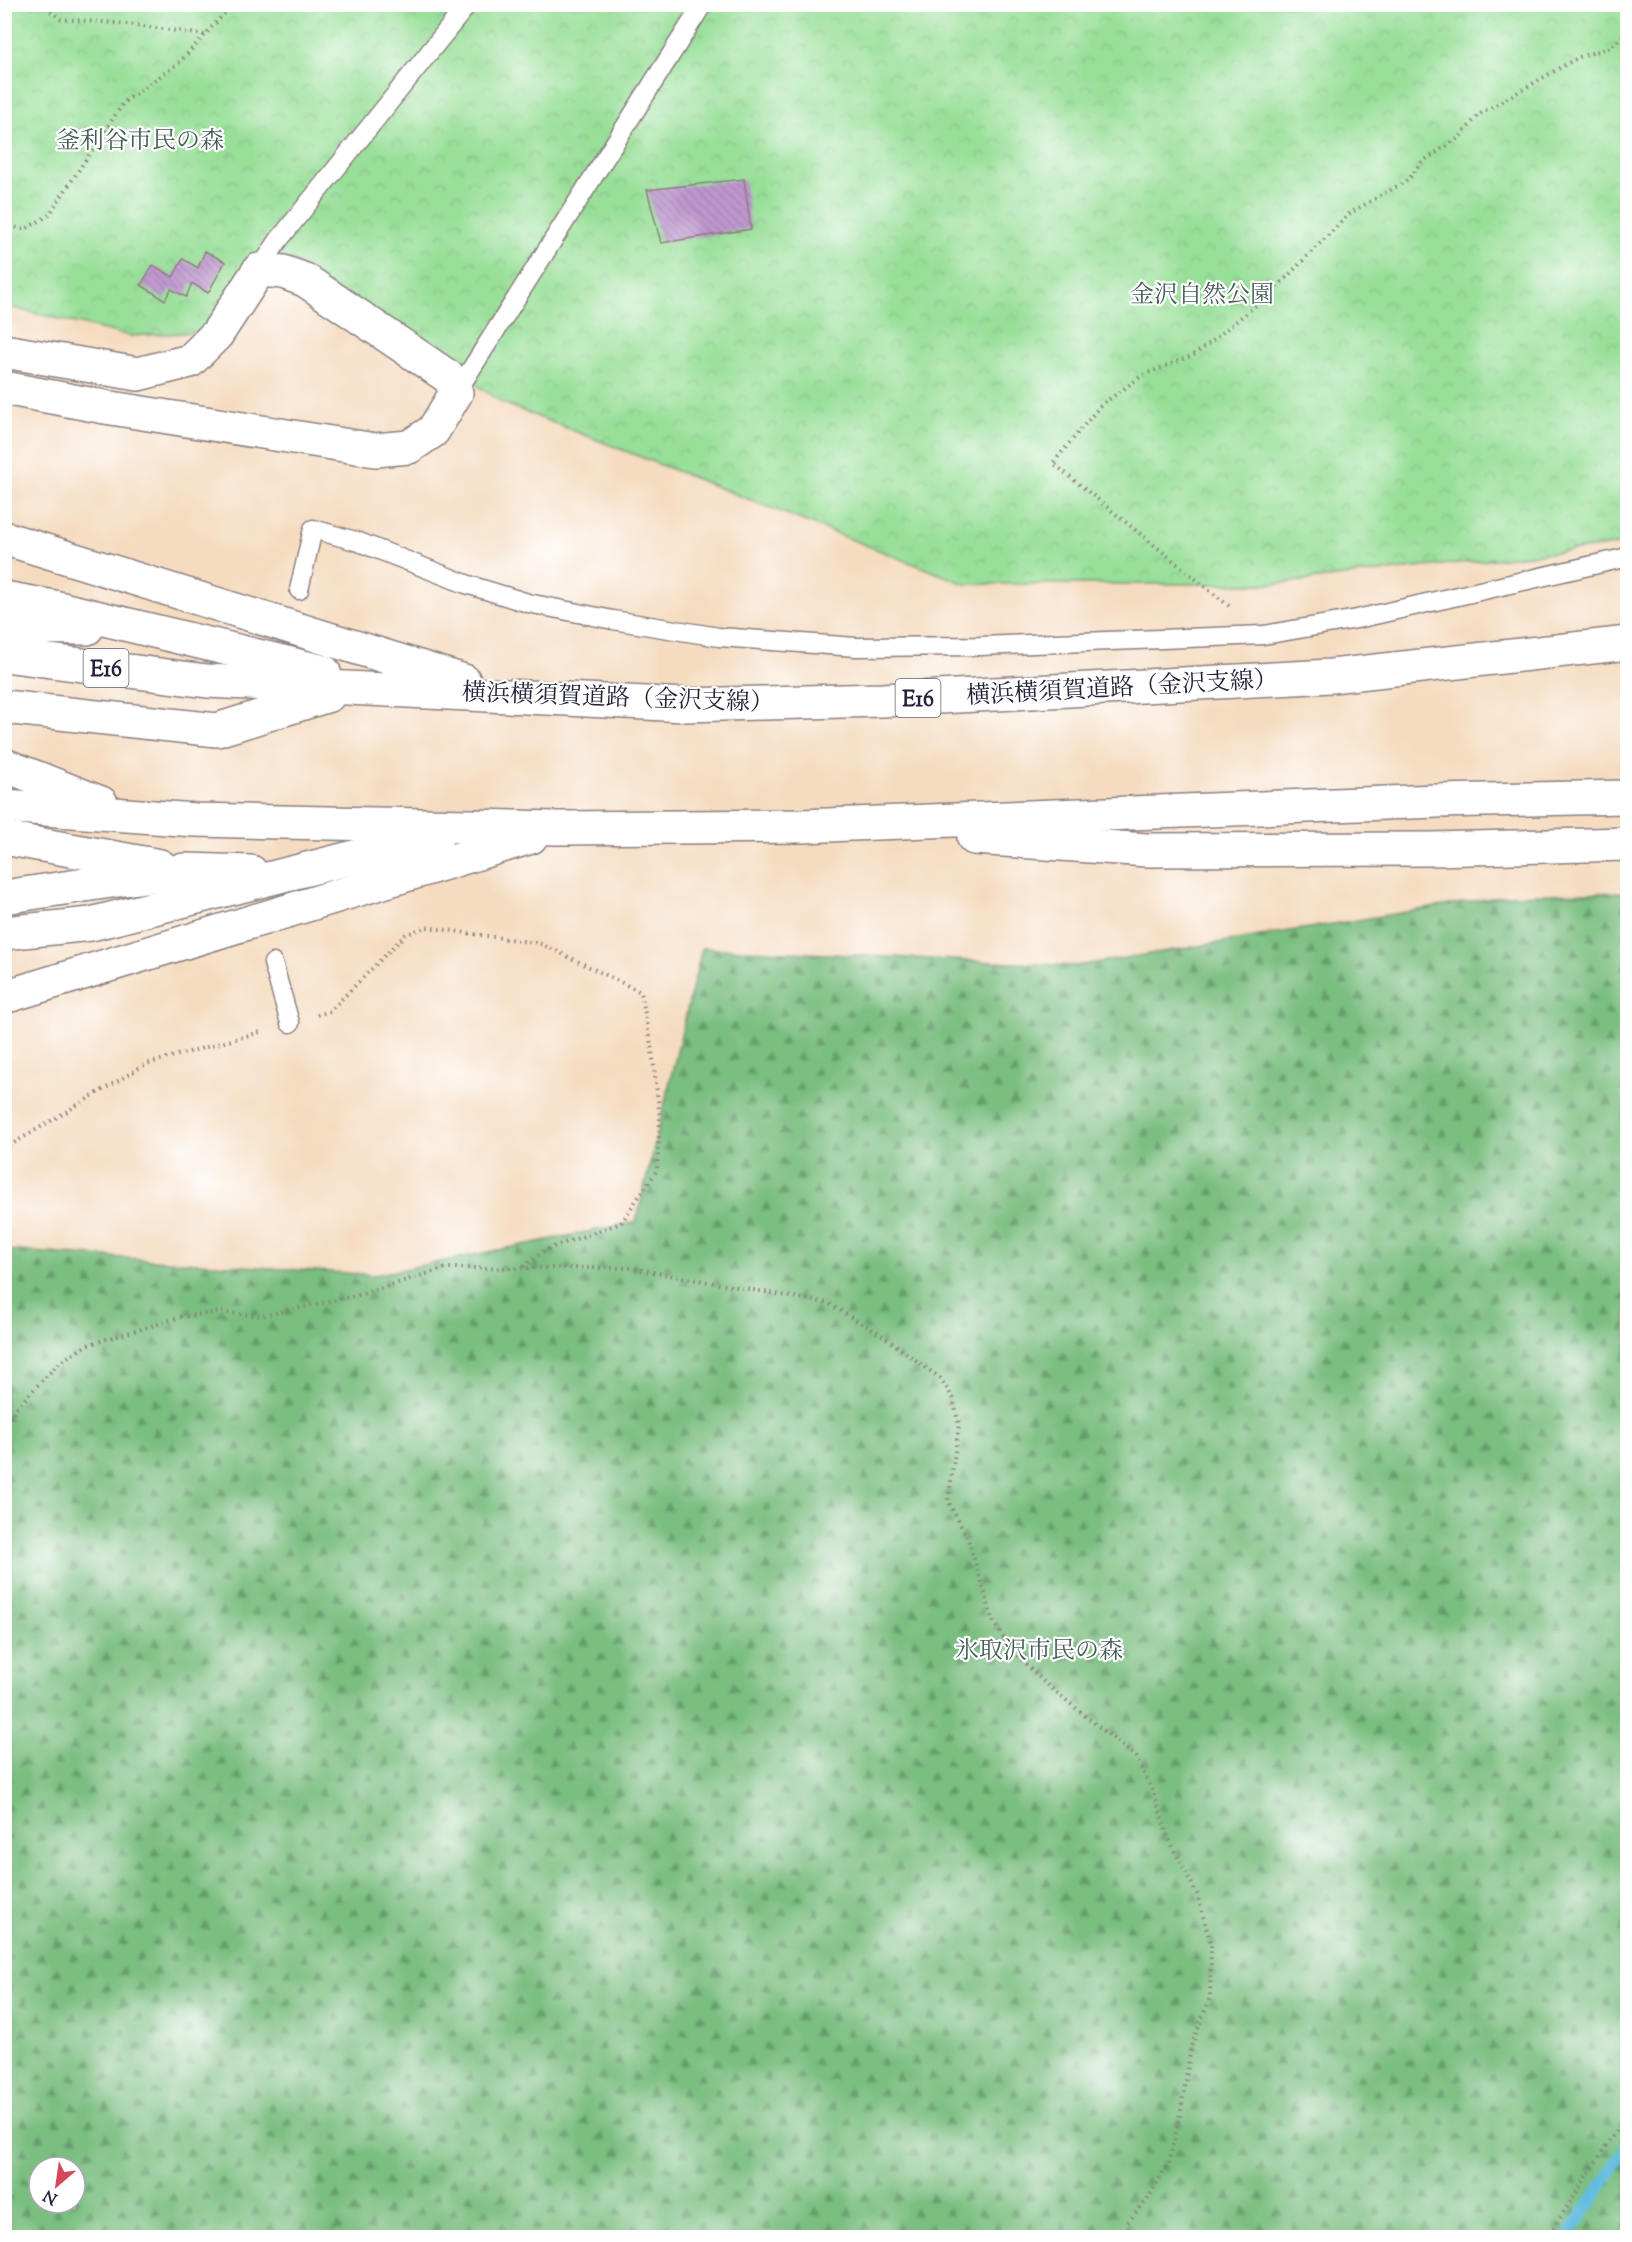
<svg xmlns="http://www.w3.org/2000/svg" width="1632" height="2242" font-family="'Sorts Mill Goudy','Noto Serif JP',serif">
<style>
.forest{fill:url(#forest-firs);stroke:#4e705e;stroke-width:1.5;fill-rule:evenodd}
.park{fill:url(#park-crowns);stroke:#5d806a;stroke-width:1.5}
.lines{fill:none;stroke-linecap:round;stroke-linejoin:round}
.stream{stroke:#61bcdf;stroke-width:12}
.building{fill:url(#building-back-hatch)}
.service-casing{stroke:#8c7f7e;stroke-width:21}
.motorway-casing{stroke:#8c7f7e;stroke-width:36}
.path{stroke:#8c7f7e;stroke-width:4;stroke-dasharray:1.5 4.5;stroke-linecap:butt}
.service{stroke:#fff;stroke-width:18}
.motorway{stroke:#fff;stroke-width:33}
.labels{text-anchor:middle;stroke-width:4.5;stroke-linejoin:round;paint-order:stroke}
.shield{fill:#fff;stroke:#646476;stroke-width:1.5}
.shield-label{font-size:22px;font-weight:bold;fill:#22223b}
.park-label{font-size:24px;fill:#455b57;stroke:#fff}
.street-label{font-size:24px;fill:#22223b;stroke:#fff}
</style>
<defs>
<pattern id="forest-firs" width="22" height="20" patternUnits="userSpaceOnUse" patternTransform="scale(1.5)"><rect width="22" height="20" fill="#7abe80"/><path d="M5 1l3.5 6h-7zM16 11l3.5 6h-7z" fill="#649a6a"/></pattern>
<pattern id="park-crowns" width="20" height="18" patternUnits="userSpaceOnUse" patternTransform="scale(1.5)"><rect width="20" height="18" fill="#98df98"/><path d="M2 6a3 3 0 1 1 6 0M12 15a3 3 0 1 1 6 0" fill="none" stroke="#83bf84"/></pattern>
<pattern id="building-back-hatch" width="6" height="6" patternUnits="userSpaceOnUse" patternTransform="scale(1.5)"><rect width="6" height="6" fill="#c098d0"/><path d="M-1 5l2 2M0 0l6 6M5-1l2 2" fill="none" stroke="#9c7caa"/></pattern>
</defs>
<rect width="100%" height="100%" fill="#fff"/>
<filter id="ink" filterUnits="userSpaceOnUse"><feTurbulence type="fractalNoise" baseFrequency=".0167" numOctaves="2"/><feDisplacementMap in="SourceGraphic" scale="12" xChannelSelector="R" yChannelSelector="G"/><feConvolveMatrix kernelMatrix="1 2 1 2 8 2 1 2 1" color-interpolation-filters="sRGB"/></filter>
<filter id="wash" filterUnits="userSpaceOnUse"><feTurbulence type="fractalNoise" baseFrequency=".008" numOctaves="4" result="noise"/><feDisplacementMap in="SourceGraphic" scale="24" xChannelSelector="R" yChannelSelector="G"/><feGaussianBlur stdDeviation="1.35" result="paint"/><feColorMatrix in="noise" values="0 0 0 0 0 0 0 0 0 0 0 0 0 0 0 0 0 1.4 0 .05"/><feComposite in="paint" operator="in"/></filter>
<g filter="url(#wash)">
<rect width="100%" height="100%" fill="#f5dcc0"/>
<path class="forest" d="M 1627,892 L 1627,2237 L 5,2237 L 5,1250 L 375,1275 L 636,1222 L 702,948 L 1076,966 L 1511,895 ZM 39,2167 L 75,2167 L 75,2203 L 39,2203 Z"/>
<path class="park" d="M 5,5 L 1627,5 L 1627,544 L 1273,584 L 965,584 L 503,403 L 291,259 L 200,332 L 130,336 L 5,306 Z"/>
<g class="lines">
<path class="stream" d="M 1567,2238 L 1628,2145"/>
</g>
<g id="blocks">
<g class="building">
<path d="M 744,179 L 751,229 L 661,243 L 647,190 Z"/>
<path d="M 205,251 L 225,262 L 208,293 L 192,283 L 186,297 L 171,289 L 165,300 L 141,285 L 153,265 L 173,277 L 183,259 L 198,268 Z"/>
</g>
</g>
</g>
<g filter="url(#ink)">
<use href="#blocks" fill-opacity="0" stroke="#8c7f7e" stroke-width="1.5"/>
<g class="lines">
<g class="service-casing">
<g id="service">
<path d="M 259,270 L 278,241 L 468,4"/>
<path d="M 456,393 L 703,4"/>
<path d="M 299,590 L 313,529 L 359,542 L 466,584 L 528,603 L 613,620 L 719,637 L 856,647 L 980,646 L 1264,635 L 1357,619 L 1628,557"/>
<path d="M 273,963 L 290,1023"/>
</g>
</g>
<g class="motorway-casing">
<g id="motorway">
<path d="M 4,351 L 138,374 L 190,361 L 217,334 L 259,270 L 283,272 L 305,280 L 450,378 L 456,393 L 433,431 L 409,447 L 375,450 L 105,407 L 4,388"/>
<path d="M 4,538 L 464,681"/>
<path d="M 4,598 L 54,607 L 324,672"/>
<path d="M 4,627 L 87,628"/>
<path d="M 4,655 L 207,681 L 685,705 L 882,700 L 1331,676 L 1628,643"/>
<path d="M 4,707 L 217,730 L 329,695"/>
<path d="M 4,765 L 101,803"/>
<path d="M 4,806 L 195,820 L 558,828 L 801,826 L 1437,801 L 1628,797"/>
<path d="M 4,838 L 160,866"/>
<path d="M 974,838 L 1147,850 L 1431,849 L 1628,844"/>
<path d="M 4,897 L 185,870 L 251,872"/>
<path d="M 4,933 L 91,924 L 437,836"/>
<path d="M 4,997 L 531,837"/>
</g>
</g>
<g class="path">
<path d="M 41,4 L 61,19 L 128,24 L 205,35"/>
<path d="M 4,226 L 26,229 L 49,215 L 124,102 L 180,62 L 233,4"/>
<path d="M 1229,606 L 1053,463 L 1100,406 L 1143,375 L 1196,354 L 1272,292 L 1350,213 L 1408,180 L 1422,162 L 1460,137 L 1478,115 L 1579,57 L 1611,47 L 1628,31"/>
<path d="M 317,1015 L 330,1011 L 405,935 L 426,927 L 542,944 L 641,992 L 652,1051 L 660,1117 L 657,1170 L 621,1223 L 545,1250 L 521,1269"/>
<path d="M 4,1149 L 146,1064 L 264,1031"/>
<path d="M 4,1428 L 17,1407 L 60,1362 L 87,1345 L 181,1317 L 218,1312 L 261,1316 L 359,1295 L 446,1268 L 630,1268 L 827,1303 L 882,1335 L 940,1378 L 953,1398 L 959,1425 L 948,1501 L 968,1539 L 994,1623 L 1010,1648 L 1045,1683 L 1136,1757 L 1154,1794 L 1168,1837 L 1197,1894 L 1211,1945 L 1210,1997 L 1191,2047 L 1180,2116 L 1169,2162 L 1147,2200 L 1127,2223 L 1128,2238"/>
<path d="M 1547,2238 L 1628,2112"/>
</g>
<use href="#service" class="service"/>
<use href="#motorway" class="motorway"/>
</g>
</g>
<g class="labels">
<g class="shield">
<rect x="83.5" y="649" width="45" height="38" rx="4.5"/>
<rect x="895.5" y="679" width="45" height="38" rx="4.5"/>
</g>
<g class="shield-label">
<text x="106" y="676">E16</text>
<text x="918" y="706">E16</text>
</g>
<g class="park-label">
<text x="140" y="148">釜利谷市民の森</text>
<text x="1202" y="302">金沢自然公園</text>
<text x="1039" y="1658">氷取沢市民の森</text>
</g>
<g class="street-label">
<text transform="translate(1122 687) rotate(-3)" y="8">横浜横須賀道路（金沢支線）</text>
<text transform="translate(618 697) rotate(2)" y="8">横浜横須賀道路（金沢支線）</text>
</g>
</g>
<rect width="1632" height="2242" fill="none" stroke="#fff" stroke-width="24"/>
<g transform="translate(57 2185) rotate(209)"><circle r="28" fill="#ffffff" stroke="#a7a7b1" stroke-width="1.5"/>
<path d="M0-4.5L10 22L0 15L-10 22Z" fill="#d1495b"/>
<text y="-9" font-size="16" font-weight="bold" text-anchor="middle" fill="#22223b">N</text>
</g>
</svg>
